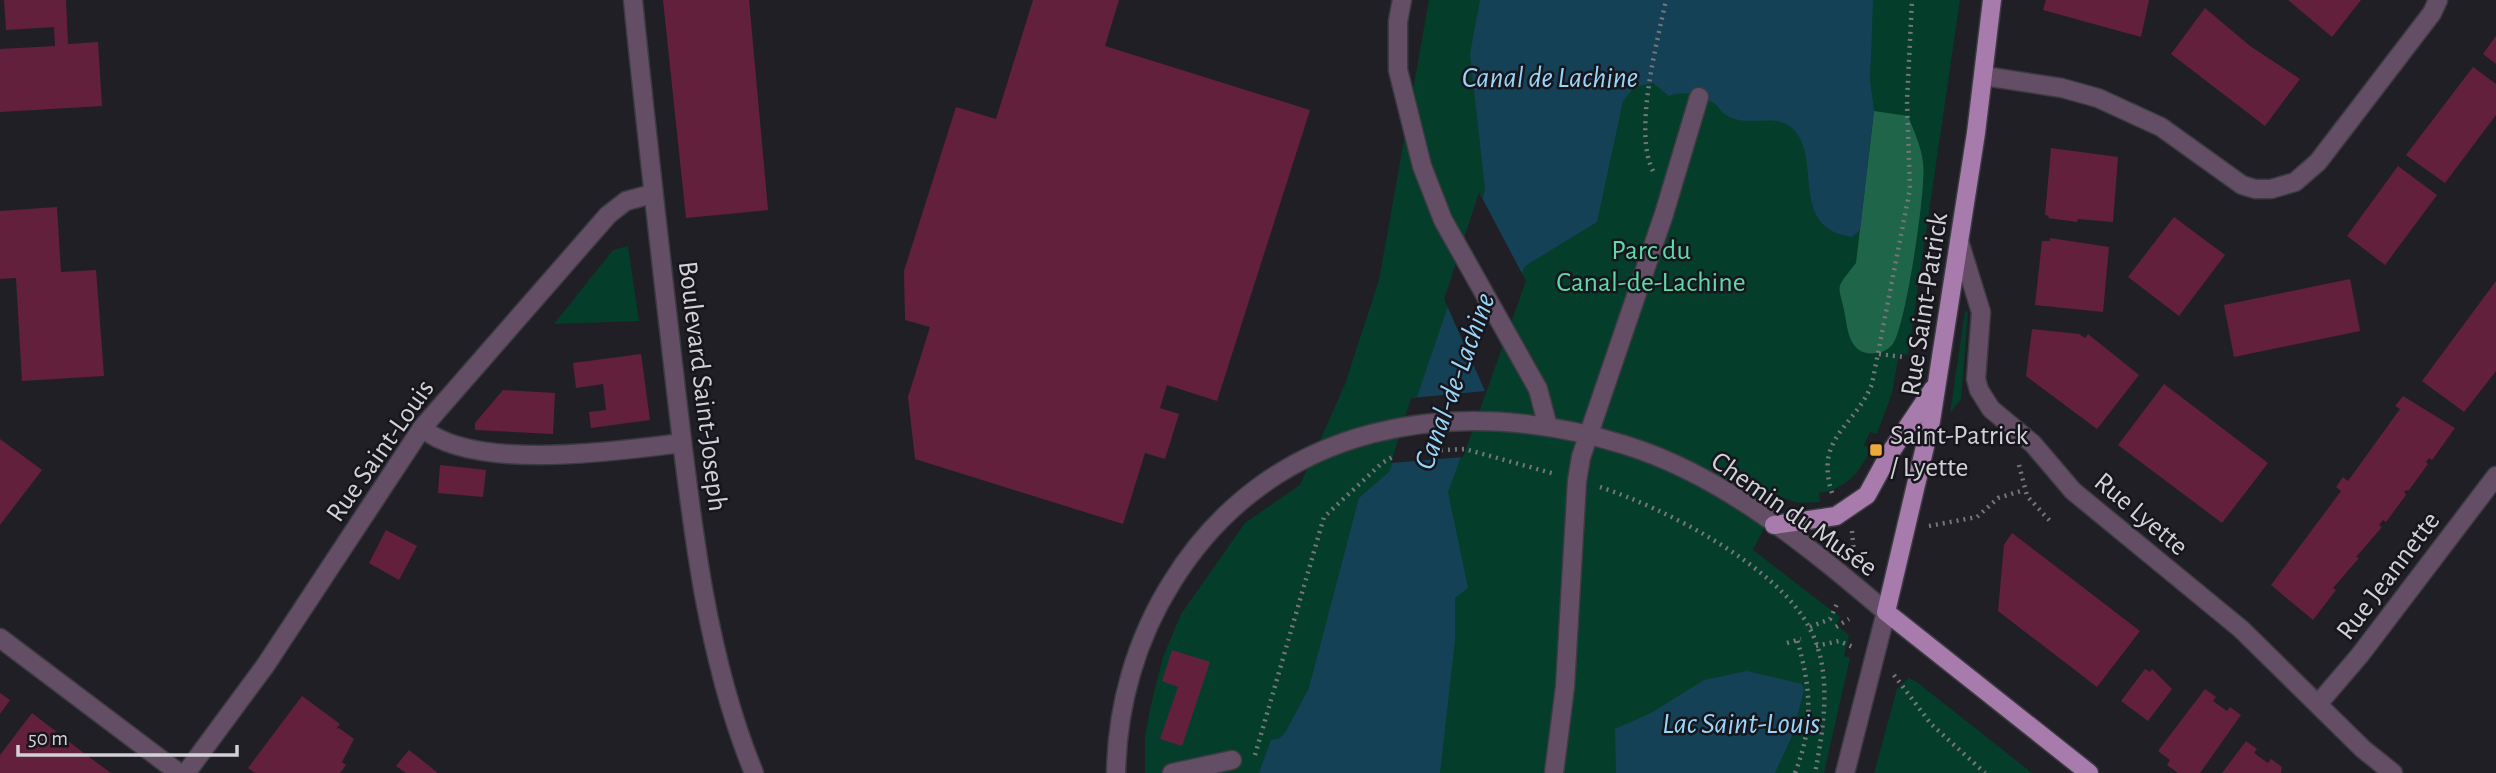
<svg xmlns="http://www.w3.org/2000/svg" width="2496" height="773" font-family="'Alegreya Sans',sans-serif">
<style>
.green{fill:#043d2a}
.forest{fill:#1f654a}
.water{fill:#154157}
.pier{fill:#201f26}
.building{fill:#62203d}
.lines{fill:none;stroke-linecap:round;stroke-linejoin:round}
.minor-casing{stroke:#3c3b42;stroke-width:21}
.major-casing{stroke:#3c3b42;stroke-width:21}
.path{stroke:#76757b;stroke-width:4.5;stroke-dasharray:2 5;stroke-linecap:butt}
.minor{stroke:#644e66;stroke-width:18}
.major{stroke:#a77bab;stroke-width:18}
.poi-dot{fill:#eda83b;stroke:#17161d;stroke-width:2.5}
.labels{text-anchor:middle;stroke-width:5;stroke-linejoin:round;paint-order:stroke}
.park-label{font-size:28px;fill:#5ed9a8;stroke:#17161d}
.street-label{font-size:28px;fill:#d2d1d6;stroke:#17161d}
.poi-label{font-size:28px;fill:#d2d1d6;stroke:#17161d;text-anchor:start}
.water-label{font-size:30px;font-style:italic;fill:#98d5f8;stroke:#17161d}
</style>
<rect width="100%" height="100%" fill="#201f26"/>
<g class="green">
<path d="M 1429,0 L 1960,0 L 1908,355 L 1899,354 L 1892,393 L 1877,434 L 1870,432 L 1864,445 L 1871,449 C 1859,473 1846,489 1819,493 L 1820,502 L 1799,503 L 1780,497 L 1753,550 L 1840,617 L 1836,625 L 1849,635 L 1844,656 L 1850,658 L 1824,773 L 1145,773 L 1145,738 L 1150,709 L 1163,657 L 1181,614 L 1245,523 L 1300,485 L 1345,384 L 1379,280 Z"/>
<path d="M 628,246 L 639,321 L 554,324 L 613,250 Z"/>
<path d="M 1965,311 L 1968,312 L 1961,399 L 1950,413 Z"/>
<path d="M 1909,678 L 1918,683 L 2032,773 L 1874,773 L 1897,689 Z"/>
</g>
<path class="forest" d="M 1874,111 L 1908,116 C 1914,131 1921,146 1923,162 C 1927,186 1906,322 1894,342 C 1891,348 1884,352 1877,353 C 1852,357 1848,335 1845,315 C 1839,283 1833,292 1856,263 Z"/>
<g class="water">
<path d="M 1480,0 L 1873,0 L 1870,80 L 1874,111 L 1860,230 L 1852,237 C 1787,228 1824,157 1792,128 C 1774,112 1749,129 1726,115 C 1721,112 1719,107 1715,104 C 1702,94 1683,90 1669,96 L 1653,83 L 1634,87 L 1623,101 L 1597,222 L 1525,266 L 1521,275 L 1526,281 L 1523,288 L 1448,492 L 1468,588 L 1455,598 L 1455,640 L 1440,773 L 1259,773 L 1271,740 L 1280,738 L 1285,733 L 1309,688 L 1359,498 L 1390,471 L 1411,398 L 1417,397 L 1448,306 L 1444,299 L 1479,192 L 1483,198 L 1485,189 L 1470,54 Z"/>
<path d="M 1747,671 L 1802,684 L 1804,690 L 1792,736 L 1775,773 L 1616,773 L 1615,729 L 1651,713 L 1704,680 Z"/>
</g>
<path class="pier" d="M 1479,192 L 1526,281 L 1463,457 L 1391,463 L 1411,398 L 1485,391 L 1444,299 Z"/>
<g class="building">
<path d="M 4,0 L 66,0 L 68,44 L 98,42 L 102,106 L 0,112 L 0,49 L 55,46 L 54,27 L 6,30 Z"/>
<path d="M 663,0 L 749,0 L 768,210 L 686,218 Z"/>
<path d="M 1033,0 L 1119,0 L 1105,46 L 1310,110 L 1217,401 L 1167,385 L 1160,408 L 1179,414 L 1165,459 L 1145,453 L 1123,524 L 915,459 L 908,397 L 930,327 L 905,320 L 904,271 L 956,107 L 996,119 Z"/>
<path d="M 2046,0 L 2149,0 L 2141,37 L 2043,10 Z"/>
<path d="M 2288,0 L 2361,0 L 2332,37 Z"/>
<path d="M 2205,8 L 2250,46 L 2300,79 L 2265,126 L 2171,54 Z"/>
<path d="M 2496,36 L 2496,64 L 2483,54 Z"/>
<path d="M 2473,67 L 2496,84 L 2496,115 L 2445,183 L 2406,155 Z"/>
<path d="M 2051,148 L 2118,157 L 2113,222 L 2078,219 L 2077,222 L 2048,218 L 2049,216 L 2045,215 Z"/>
<path d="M 2398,166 L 2437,195 L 2385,265 L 2347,236 Z"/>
<path d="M 57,207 L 61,272 L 96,270 L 104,376 L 22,381 L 16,278 L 0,279 L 0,211 Z"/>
<path d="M 2174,217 L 2225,255 L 2179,316 L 2128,277 Z"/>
<path d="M 2050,238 L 2109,247 L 2103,312 L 2035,305 L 2042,241 L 2050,241 Z"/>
<path d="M 2350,279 L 2360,331 L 2234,357 L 2224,305 Z"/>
<path d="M 2496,281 L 2496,371 L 2464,412 L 2422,381 Z"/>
<path d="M 2032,329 L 2079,334 L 2085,338 L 2088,334 L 2139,375 L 2097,429 L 2026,376 Z"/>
<path d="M 641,354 L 650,420 L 591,428 L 589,412 L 606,410 L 603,384 L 576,388 L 573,363 Z"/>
<path d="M 2164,384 L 2268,463 L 2222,523 L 2118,445 Z"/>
<path d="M 503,390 L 555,393 L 553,434 L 475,430 L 475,423 Z"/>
<path d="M 2403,396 L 2455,428 L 2432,460 L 2429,458 L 2426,462 L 2428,464 L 2409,490 L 2404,491 L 2406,495 L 2386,522 L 2383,520 L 2379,525 L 2382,527 L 2356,557 L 2359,558 L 2333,588 L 2336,590 L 2313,620 L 2271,585 L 2341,491 L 2336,487 L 2343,477 L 2348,481 L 2400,409 L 2395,406 Z"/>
<path d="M 0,439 L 42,470 L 0,525 Z"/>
<path d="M 440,465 L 486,470 L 483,497 L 438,493 Z"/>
<path d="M 386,530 L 417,546 L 399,580 L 369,563 Z"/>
<path d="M 2012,533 L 2140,631 L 2097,687 L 1998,611 L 2004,545 Z"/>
<path d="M 1172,650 L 1210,662 L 1182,746 L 1160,739 L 1178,687 L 1162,681 Z"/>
<path d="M 2145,669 L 2150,672 L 2152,669 L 2172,689 L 2148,721 L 2121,701 Z"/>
<path d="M 2205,689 L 2216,697 L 2213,701 L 2227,711 L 2230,707 L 2241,715 L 2200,773 L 2178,773 L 2167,765 L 2170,760 L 2158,751 Z"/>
<path d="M 0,693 L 10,700 L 0,714 Z"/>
<path d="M 302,696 L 340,724 L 336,729 L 339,728 L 354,739 L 342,762 L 346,765 L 340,773 L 255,773 L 248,768 Z"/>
<path d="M 32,713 L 85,754 L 111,773 L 0,773 L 0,755 Z"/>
<path d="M 2246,741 L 2257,749 L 2254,753 L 2268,763 L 2271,759 L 2282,767 L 2281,773 L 2222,773 Z"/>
<path d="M 409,750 L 438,773 L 406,773 L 396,766 Z"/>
</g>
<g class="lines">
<g class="minor-casing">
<g id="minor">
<path d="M 633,0 C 646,130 661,260 676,390 C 691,517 705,654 754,773"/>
<path d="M 1402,0 L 1398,21 L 1398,70 L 1422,166 L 1443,220 L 1538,389 L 1548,427"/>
<path d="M 1984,76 L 2062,88 L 2098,98 L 2161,127 L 2242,185 L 2255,189 L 2271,189 L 2295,182 L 2318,162 L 2432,13 L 2438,0"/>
<path d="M 1959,241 L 1981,312 L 1976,379 L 1979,390 L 1991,409 L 2033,444 L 2073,491 L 2241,629 L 2363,749 L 2393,773"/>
<path d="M 422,428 C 474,472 617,451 682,443"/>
<path d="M 0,638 L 179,773"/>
<path d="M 2318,704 L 2360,655 L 2496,476"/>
<path d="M 186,773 L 265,666 L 422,428 L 608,215 L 626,201 L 652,194"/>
<path d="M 1116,773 C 1117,706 1136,639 1172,582 C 1271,422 1455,392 1625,445 C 1723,475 1808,546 1886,612 L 1845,773"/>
<path d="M 1172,773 L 1232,760"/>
<path d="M 1554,773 L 1565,687 L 1577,481 L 1581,457 L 1664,214 L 1699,97"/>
</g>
</g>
<g class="major-casing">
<g id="major">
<path d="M 1992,0 L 1976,133 L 1931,421 L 1886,612 L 2089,773"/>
<path d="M 1774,525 L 1836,516 L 1867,495 L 1890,453 L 1933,389"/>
</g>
</g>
<g class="path">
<path d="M 1653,171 C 1633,132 1657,43 1666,0"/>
<path d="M 1879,354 L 1903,357"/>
<path d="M 1420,451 L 1465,449 L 1555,474"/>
<path d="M 2019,465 L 2027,496 L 2050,521"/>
<path d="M 1600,487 C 1664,508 1776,565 1809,627 C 1833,671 1824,726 1815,773"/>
<path d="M 1832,493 C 1814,437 1855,427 1872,384 L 1910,189 L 1907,101 L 1912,0"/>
<path d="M 1929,526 L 1977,517 L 1998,498 L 2024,490"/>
<path d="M 1852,531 L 1854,554"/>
<path d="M 1810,627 L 1830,619 L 1838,602"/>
<path d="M 1836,627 L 1849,619"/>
<path d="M 1787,643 L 1801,639"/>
<path d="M 1816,646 L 1839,641 L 1855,648"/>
<path d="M 1894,675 L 1931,724 L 1985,773"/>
<path d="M 1255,755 L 1324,517 L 1382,463 L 1394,456"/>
<path d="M 1795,773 C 1814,724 1811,689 1797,639"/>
</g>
<use href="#minor" class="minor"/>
<use href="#major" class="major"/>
</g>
<rect class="poi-dot" x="1869" y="443" width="14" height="14" rx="3.5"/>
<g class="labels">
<g class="park-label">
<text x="1651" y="259">Parc du<tspan x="1651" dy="32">Canal-de-Lachine</tspan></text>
</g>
<g class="street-label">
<text transform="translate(1923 304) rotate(-81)" y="10">Rue Saint-Patrick</text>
<text transform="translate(704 386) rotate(83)" y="10">Boulevard Saint-Joseph</text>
<text transform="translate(379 450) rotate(-55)" y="10">Rue Saint-Louis</text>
<text transform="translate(1795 513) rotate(35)" y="10">Chemin du Musée</text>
<text transform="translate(2142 513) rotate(40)" y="10">Rue Lyette</text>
<text transform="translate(2387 575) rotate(-53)" y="10">Rue Jeannette</text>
</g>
<g class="poi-label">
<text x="1890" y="444">Saint-Patrick<tspan x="1890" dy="32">/ Lyette</tspan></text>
</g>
<g class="water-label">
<text x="1550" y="87">Canal de Lachine</text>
<text transform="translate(1454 381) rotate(-70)" y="10">Canal-de-Lachine</text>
<text x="1741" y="733">Lac Saint-Louis</text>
</g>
</g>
<path d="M18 745v10h219v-10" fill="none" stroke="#d2d1d6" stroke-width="3.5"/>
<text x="28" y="745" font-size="21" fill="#d2d1d6" stroke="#17161d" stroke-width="5" paint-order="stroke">50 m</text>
</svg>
